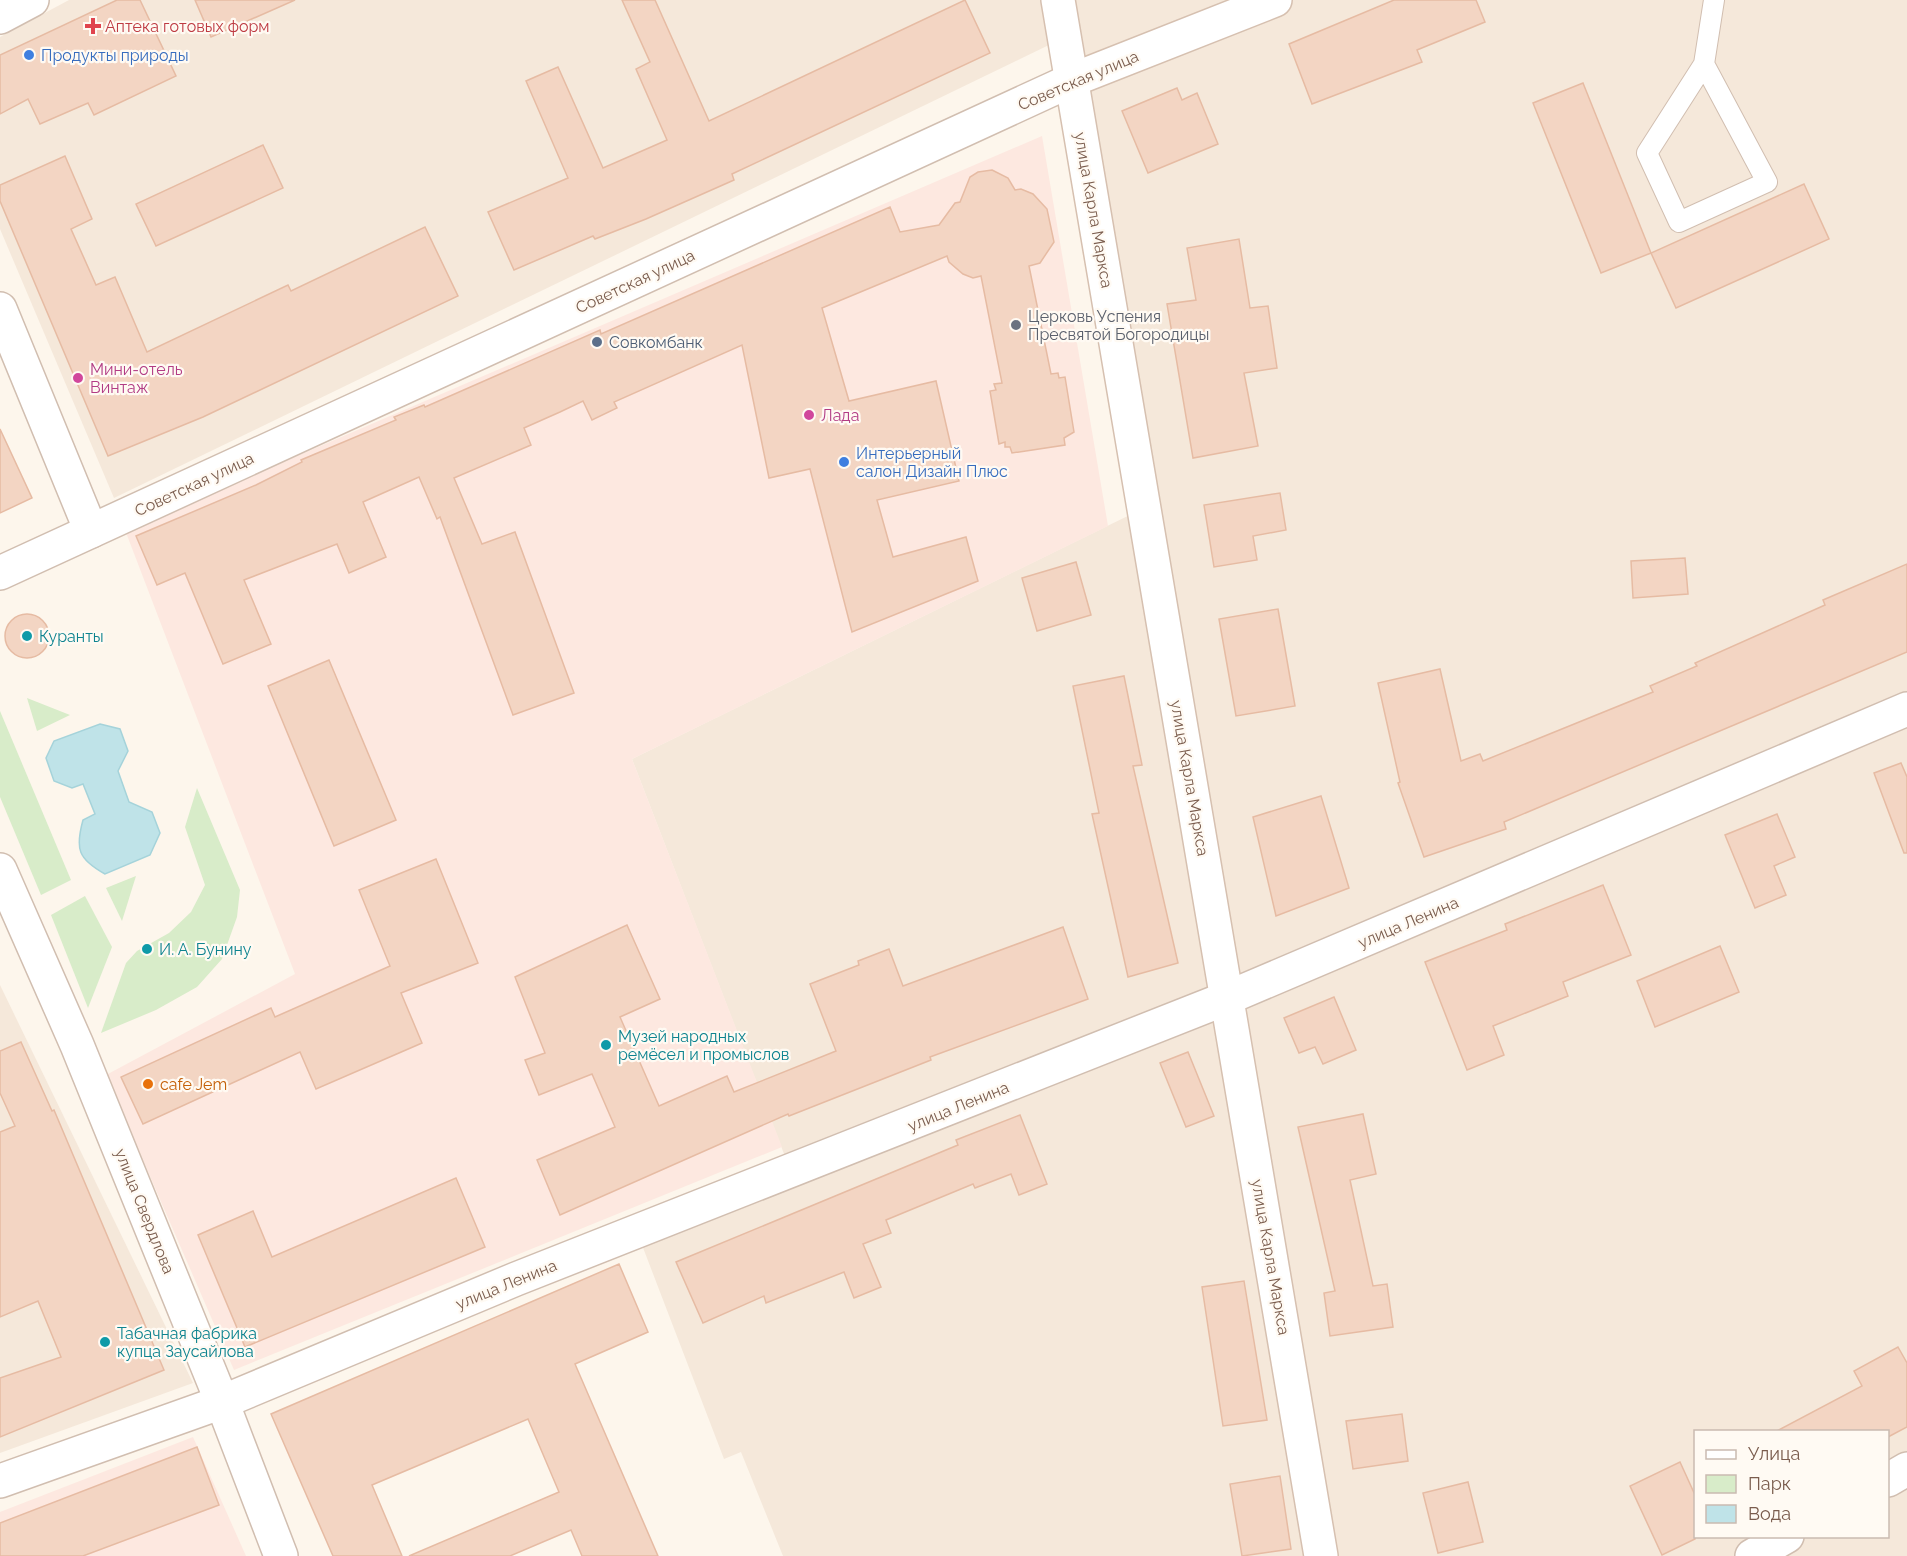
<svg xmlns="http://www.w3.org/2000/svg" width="1907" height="1556" font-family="Raleway,sans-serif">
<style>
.residential{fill:#f5e8da;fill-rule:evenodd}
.commercial{fill:#fde8e0}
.green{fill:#d8ecc9}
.water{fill:#bfe3e8;stroke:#a5d3da;stroke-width:1.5}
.building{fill:#f3d5c3;stroke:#e6bba3;stroke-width:1.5}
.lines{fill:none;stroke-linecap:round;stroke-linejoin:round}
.service-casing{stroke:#d1beb0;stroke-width:22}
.minor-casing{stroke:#d1beb0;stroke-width:36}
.tertiary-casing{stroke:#d1beb0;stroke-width:36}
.secondary-casing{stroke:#d6c0b0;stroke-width:36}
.service{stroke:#fff;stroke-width:20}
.minor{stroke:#fff;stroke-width:33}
.tertiary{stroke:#fff;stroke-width:33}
.secondary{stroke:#fff;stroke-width:33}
.health-dot{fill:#e0444e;stroke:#fffaf3;stroke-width:2}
.shop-dot{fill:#3f7fe0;stroke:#fffaf3;stroke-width:2}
.worship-dot{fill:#6b7280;stroke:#fffaf3;stroke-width:2}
.service-dot{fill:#5c6f8a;stroke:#fffaf3;stroke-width:2}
.hotel-dot{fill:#d1479c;stroke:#fffaf3;stroke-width:2}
.culture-dot{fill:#0f9aa8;stroke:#fffaf3;stroke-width:2}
.food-dot{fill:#e8710a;stroke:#fffaf3;stroke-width:2}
.labels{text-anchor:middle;stroke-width:4.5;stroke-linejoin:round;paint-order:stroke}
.health-label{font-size:16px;fill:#be3a42;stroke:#fffaf3;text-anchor:start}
.shop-label{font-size:16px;fill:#366cbe;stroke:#fffaf3;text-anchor:start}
.street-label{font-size:16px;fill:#7a5c4d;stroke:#fffaf3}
.worship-label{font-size:16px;fill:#5b616d;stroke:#fffaf3;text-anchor:start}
.service-label{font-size:16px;fill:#4e5e75;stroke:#fffaf3;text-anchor:start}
.hotel-label{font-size:16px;fill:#b23c85;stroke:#fffaf3;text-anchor:start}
.culture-label{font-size:16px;fill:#0d838f;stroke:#fffaf3;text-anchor:start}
.food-label{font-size:16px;fill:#c56008;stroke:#fffaf3;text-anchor:start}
</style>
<rect width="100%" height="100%" fill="#fdf6ec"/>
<g class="residential">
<path d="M 69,0 L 1045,0 L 1053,43 L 114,498 L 0,229 L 0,37 Z"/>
<path d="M 1058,0 L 1907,0 L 1907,1556 L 783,1556 L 741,1452 L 724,1459 L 637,1232 L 791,1172 L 632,759 L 1144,508 ZM 1696,1432 L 1888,1432 L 1888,1536 L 1696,1536 Z"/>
<path d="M 0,985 L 193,1383 L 0,1453 Z"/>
</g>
<g class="commercial">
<path d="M 1042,136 L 1108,526 L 632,759 L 782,1147 L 234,1370 L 106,1075 L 295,974 L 125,530 Z"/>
<path d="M 193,1437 L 246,1556 L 0,1556 L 0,1512 Z"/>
</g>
<g class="green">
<path d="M 27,698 L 70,715 L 37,731 Z"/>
<path d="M 0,711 L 71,880 L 41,895 L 0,797 Z"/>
<path d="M 197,788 L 240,890 L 237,917 L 222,959 L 197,987 L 156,1010 L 101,1033 L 126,963 L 137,951 L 169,933 L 191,912 L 205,885 L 185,827 Z"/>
<path d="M 136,876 L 122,921 L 106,888 Z"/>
<path d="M 85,896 L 112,947 L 88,1008 L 51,915 Z"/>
</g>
<path class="water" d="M 100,724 L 120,729 L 128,751 L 118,771 L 129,802 L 152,812 L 160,833 L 150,855 L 105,874 C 78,859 75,849 83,820 L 95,814 L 83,784 L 72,788 L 54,781 L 46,758 L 54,741 Z"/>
<g class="building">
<path d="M 117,0 L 140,0 L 176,76 L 94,115 L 88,103 L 40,124 L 28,99 L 0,114 L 0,55 Z"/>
<path d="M 195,0 L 295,0 L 211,37 Z"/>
<path d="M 622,0 L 655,0 L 709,121 L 965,0 L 990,53 L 732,174 L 734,180 L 646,219 L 595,239 L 593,236 L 514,270 L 488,212 L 568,178 L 526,81 L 558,67 L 603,168 L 667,140 L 636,69 L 650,62 Z"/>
<path d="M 1394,0 L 1476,0 L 1485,22 L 1417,50 L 1422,62 L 1312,104 L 1289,44 Z"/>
<path d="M 1583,83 L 1651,253 L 1601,273 L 1533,103 Z"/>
<path d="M 1177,88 L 1182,100 L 1197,93 L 1218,144 L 1148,173 L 1122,111 Z"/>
<path d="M 263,145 L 283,188 L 156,246 L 136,204 Z"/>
<path d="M 65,156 L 92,219 L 71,229 L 96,285 L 115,277 L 147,352 L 288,285 L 291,291 L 425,227 L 458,296 L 203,417 L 108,456 L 0,201 L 0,185 Z"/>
<path d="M 992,170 L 1008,178 L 1015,190 L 1021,189 L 1033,194 L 1047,209 L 1054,242 L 1040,263 L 1029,266 L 1051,374 L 1058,373 L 1059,378 L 1065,377 L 1074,432 L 1064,438 L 1065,445 L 1012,453 L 1010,447 L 1005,447 L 1005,442 L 999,444 L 990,391 L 996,390 L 994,384 L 1002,383 L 981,276 L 973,278 L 963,274 L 949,262 L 947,256 L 822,308 L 849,401 L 936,381 L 959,481 L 877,500 L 893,557 L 966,537 L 978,581 L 852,632 L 810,469 L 769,478 L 742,345 L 614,402 L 617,408 L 592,420 L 583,401 L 560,412 L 524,428 L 531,445 L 454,478 L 482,544 L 515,532 L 574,693 L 513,715 L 440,517 L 437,519 L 419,477 L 363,502 L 386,557 L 349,573 L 337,544 L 244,580 L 271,644 L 223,664 L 185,573 L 157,585 L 136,536 L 256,485 L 302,462 L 301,460 L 396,420 L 394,417 L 424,405 L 425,407 L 600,330 L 601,334 L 890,207 L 900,232 L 939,225 L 955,203 L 960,202 L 970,177 L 978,172 Z"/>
<path d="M 1804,184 L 1829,239 L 1676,308 L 1651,253 Z"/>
<path d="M 1239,239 L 1250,308 L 1268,306 L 1277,368 L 1244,373 L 1258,446 L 1193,458 L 1167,304 L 1196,300 L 1187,248 Z"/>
<path d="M 0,429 L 32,498 L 0,513 Z"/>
<path d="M 1280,493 L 1286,530 L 1253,536 L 1257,560 L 1214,567 L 1204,505 Z"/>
<path d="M 1685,558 L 1688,594 L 1633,598 L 1631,561 Z"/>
<path d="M 1076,562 L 1091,615 L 1037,631 L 1022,578 Z"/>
<path d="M 1907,564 L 1907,652 L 1504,822 L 1506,829 L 1424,857 L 1398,783 L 1400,782 L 1378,683 L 1440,669 L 1461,761 L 1480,754 L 1483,761 L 1653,692 L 1650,686 L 1697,666 L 1695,663 L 1825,605 L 1823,600 Z"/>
<path d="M 1278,609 L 1295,706 L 1236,716 L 1219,619 Z"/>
<circle cx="27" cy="636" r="22"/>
<path d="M 329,660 L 396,820 L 334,846 L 268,686 Z"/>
<path d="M 1124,676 L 1142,765 L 1133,766 L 1178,963 L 1128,977 L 1092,814 L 1099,813 L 1073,686 Z"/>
<path d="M 1901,763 L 1907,777 L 1907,853 L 1904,853 L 1874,773 Z"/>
<path d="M 1321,796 L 1349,888 L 1276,916 L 1253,817 Z"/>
<path d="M 1777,814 L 1795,857 L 1774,866 L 1786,895 L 1755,908 L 1725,835 Z"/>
<path d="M 436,859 L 478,963 L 401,993 L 422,1043 L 316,1089 L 300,1052 L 143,1124 L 121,1077 L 271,1008 L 275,1017 L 390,966 L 359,890 Z"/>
<path d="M 1603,885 L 1631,955 L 1563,982 L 1568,996 L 1493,1026 L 1504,1055 L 1467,1070 L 1425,962 L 1507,930 L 1505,924 Z"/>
<path d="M 627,925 L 660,999 L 620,1017 L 659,1106 L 727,1076 L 734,1092 L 836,1051 L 810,984 L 859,965 L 858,961 L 889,949 L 903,986 L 1063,927 L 1088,999 L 930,1057 L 931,1060 L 789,1116 L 788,1114 L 560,1215 L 537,1160 L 615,1127 L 592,1074 L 539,1095 L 525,1060 L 545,1053 L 515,977 Z"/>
<path d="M 1720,946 L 1739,992 L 1655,1027 L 1637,981 Z"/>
<path d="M 1334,997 L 1356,1050 L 1323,1064 L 1315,1047 L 1299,1053 L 1284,1018 Z"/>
<path d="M 21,1042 L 52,1111 L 54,1110 L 164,1370 L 0,1437 L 0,1378 L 61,1357 L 38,1301 L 0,1317 L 0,1132 L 15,1126 L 0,1093 L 0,1051 Z"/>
<path d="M 1188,1052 L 1214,1116 L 1186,1127 L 1160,1063 Z"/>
<path d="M 1363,1114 L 1376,1174 L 1350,1180 L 1373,1286 L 1387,1284 L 1393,1327 L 1330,1336 L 1324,1293 L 1335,1291 L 1298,1127 Z"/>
<path d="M 1020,1115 L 1047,1184 L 1019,1195 L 1011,1174 L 975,1188 L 973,1184 L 886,1220 L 891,1233 L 863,1244 L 881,1287 L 854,1298 L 844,1272 L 766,1303 L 764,1296 L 703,1323 L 676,1262 L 958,1145 L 956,1140 Z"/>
<path d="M 456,1178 L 485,1247 L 245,1347 L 198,1235 L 253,1211 L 272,1257 Z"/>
<path d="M 619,1264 L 648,1332 L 575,1364 L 658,1556 L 582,1556 L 571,1530 L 510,1556 L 409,1556 L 559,1492 L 528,1419 L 372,1485 L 402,1556 L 333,1556 L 271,1414 Z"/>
<path d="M 1244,1281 L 1267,1420 L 1223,1426 L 1202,1287 Z"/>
<path d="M 1898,1347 L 1907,1363 L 1907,1427 L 1888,1437 L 1887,1431 L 1777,1431 L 1862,1386 L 1854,1371 Z"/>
<path d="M 1402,1414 L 1408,1461 L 1353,1469 L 1346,1421 Z"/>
<path d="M 197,1447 L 219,1505 L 83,1556 L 0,1556 L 0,1523 Z"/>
<path d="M 1680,1462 L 1695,1495 L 1695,1539 L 1662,1555 L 1630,1486 Z"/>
<path d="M 1280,1476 L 1291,1549 L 1242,1556 L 1230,1484 Z"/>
<path d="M 1468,1482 L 1483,1542 L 1438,1553 L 1423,1493 Z"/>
</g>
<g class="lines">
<g class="service-casing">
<path id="service" d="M 1704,64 L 1767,182 L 1679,222 L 1647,153 L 1704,64 L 1714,0"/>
</g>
<g class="minor-casing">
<g id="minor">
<path d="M 0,17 L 32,0"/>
<path d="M 0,309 L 91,531"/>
<path d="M 1888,1480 L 1907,1469"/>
<path d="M 0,1481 L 222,1402 L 516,1279 L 1227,998 L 1907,709"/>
<path d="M 1752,1556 L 1787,1536"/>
</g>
</g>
<g class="tertiary-casing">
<g id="tertiary">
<path d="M 0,573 L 1072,80"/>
<path d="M 0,870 L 77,1045 L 222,1402 L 281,1556"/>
</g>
</g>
<g class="secondary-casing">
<g id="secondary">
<path d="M 1058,0 L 1321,1556"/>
<path d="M 1072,80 L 1275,0"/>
</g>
</g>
<use href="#service" class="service"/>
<use href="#minor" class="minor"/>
<use href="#tertiary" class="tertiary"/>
<use href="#secondary" class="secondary"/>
</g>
<path class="health-dot" d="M90 17h6v6h6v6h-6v6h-6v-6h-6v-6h6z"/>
<g class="shop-dot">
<circle cx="29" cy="55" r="6"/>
<circle cx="844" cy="462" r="6"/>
</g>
<circle class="worship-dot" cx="1016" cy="325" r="6"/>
<circle class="service-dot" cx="597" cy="342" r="6"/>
<g class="hotel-dot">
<circle cx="78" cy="378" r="6"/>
<circle cx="809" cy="415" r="6"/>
</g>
<g class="culture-dot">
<circle cx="27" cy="636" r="6"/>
<circle cx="147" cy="949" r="6"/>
<circle cx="606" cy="1045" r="6"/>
<circle cx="105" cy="1342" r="6"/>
</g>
<circle class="food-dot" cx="148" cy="1084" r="6"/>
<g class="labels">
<g class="health-label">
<text x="105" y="32">Аптека готовых форм</text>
</g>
<g class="shop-label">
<text x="41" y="61">Продукты природы</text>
<text x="856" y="459">Интерьерный<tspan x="856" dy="18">салон Дизайн Плюс</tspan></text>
</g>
<g class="street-label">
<text transform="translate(1078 80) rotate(-23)" y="6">Советская улица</text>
<text transform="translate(1094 210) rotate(80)" y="6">улица Карла Маркса</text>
<text transform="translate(635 281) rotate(-25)" y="6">Советская улица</text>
<text transform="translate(194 484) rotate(-25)" y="6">Советская улица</text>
<text transform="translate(1190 778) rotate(80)" y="6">улица Карла Маркса</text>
<text transform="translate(1408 922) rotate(-23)" y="6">улица Ленина</text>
<text transform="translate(958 1106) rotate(-22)" y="6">улица Ленина</text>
<text transform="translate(145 1211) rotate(68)" y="6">улица Свердлова</text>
<text transform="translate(1271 1257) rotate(80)" y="6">улица Карла Маркса</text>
<text transform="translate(506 1284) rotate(-22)" y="6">улица Ленина</text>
</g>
<g class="worship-label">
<text x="1028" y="322">Церковь Успения<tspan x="1028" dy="18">Пресвятой Богородицы</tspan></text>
</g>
<g class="service-label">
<text x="609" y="348">Совкомбанк</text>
</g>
<g class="hotel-label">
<text x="90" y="375">Мини-отель<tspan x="90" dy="18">Винтаж</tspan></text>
<text x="821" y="421">Лада</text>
</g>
<g class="culture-label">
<text x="39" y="642">Куранты</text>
<text x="159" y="955">И. А. Бунину</text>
<text x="618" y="1042">Музей народных<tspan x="618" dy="18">ремёсел и промыслов</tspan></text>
<text x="117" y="1339">Табачная фабрика<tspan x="117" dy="18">купца Заусайлова</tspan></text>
</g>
<g class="food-label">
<text x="160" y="1090">cafe Jem</text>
</g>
</g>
<rect x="1694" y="1430" width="195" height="108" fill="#fffaf3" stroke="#cabbb1" stroke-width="1.5"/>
<rect x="1706" y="1450" width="30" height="9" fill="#ffffff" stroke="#cabbb1" stroke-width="1.5"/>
<text x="1748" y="1460" font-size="18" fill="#7a5c4d">Улица</text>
<rect x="1706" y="1475" width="30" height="18" fill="#d8ecc9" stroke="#cabbb1" stroke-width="1.5"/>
<text x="1748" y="1490" font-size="18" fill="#7a5c4d">Парк</text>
<rect x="1706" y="1505" width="30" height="18" fill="#bfe3e8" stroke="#cabbb1" stroke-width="1.5"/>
<text x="1748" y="1520" font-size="18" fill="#7a5c4d">Вода</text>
</svg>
